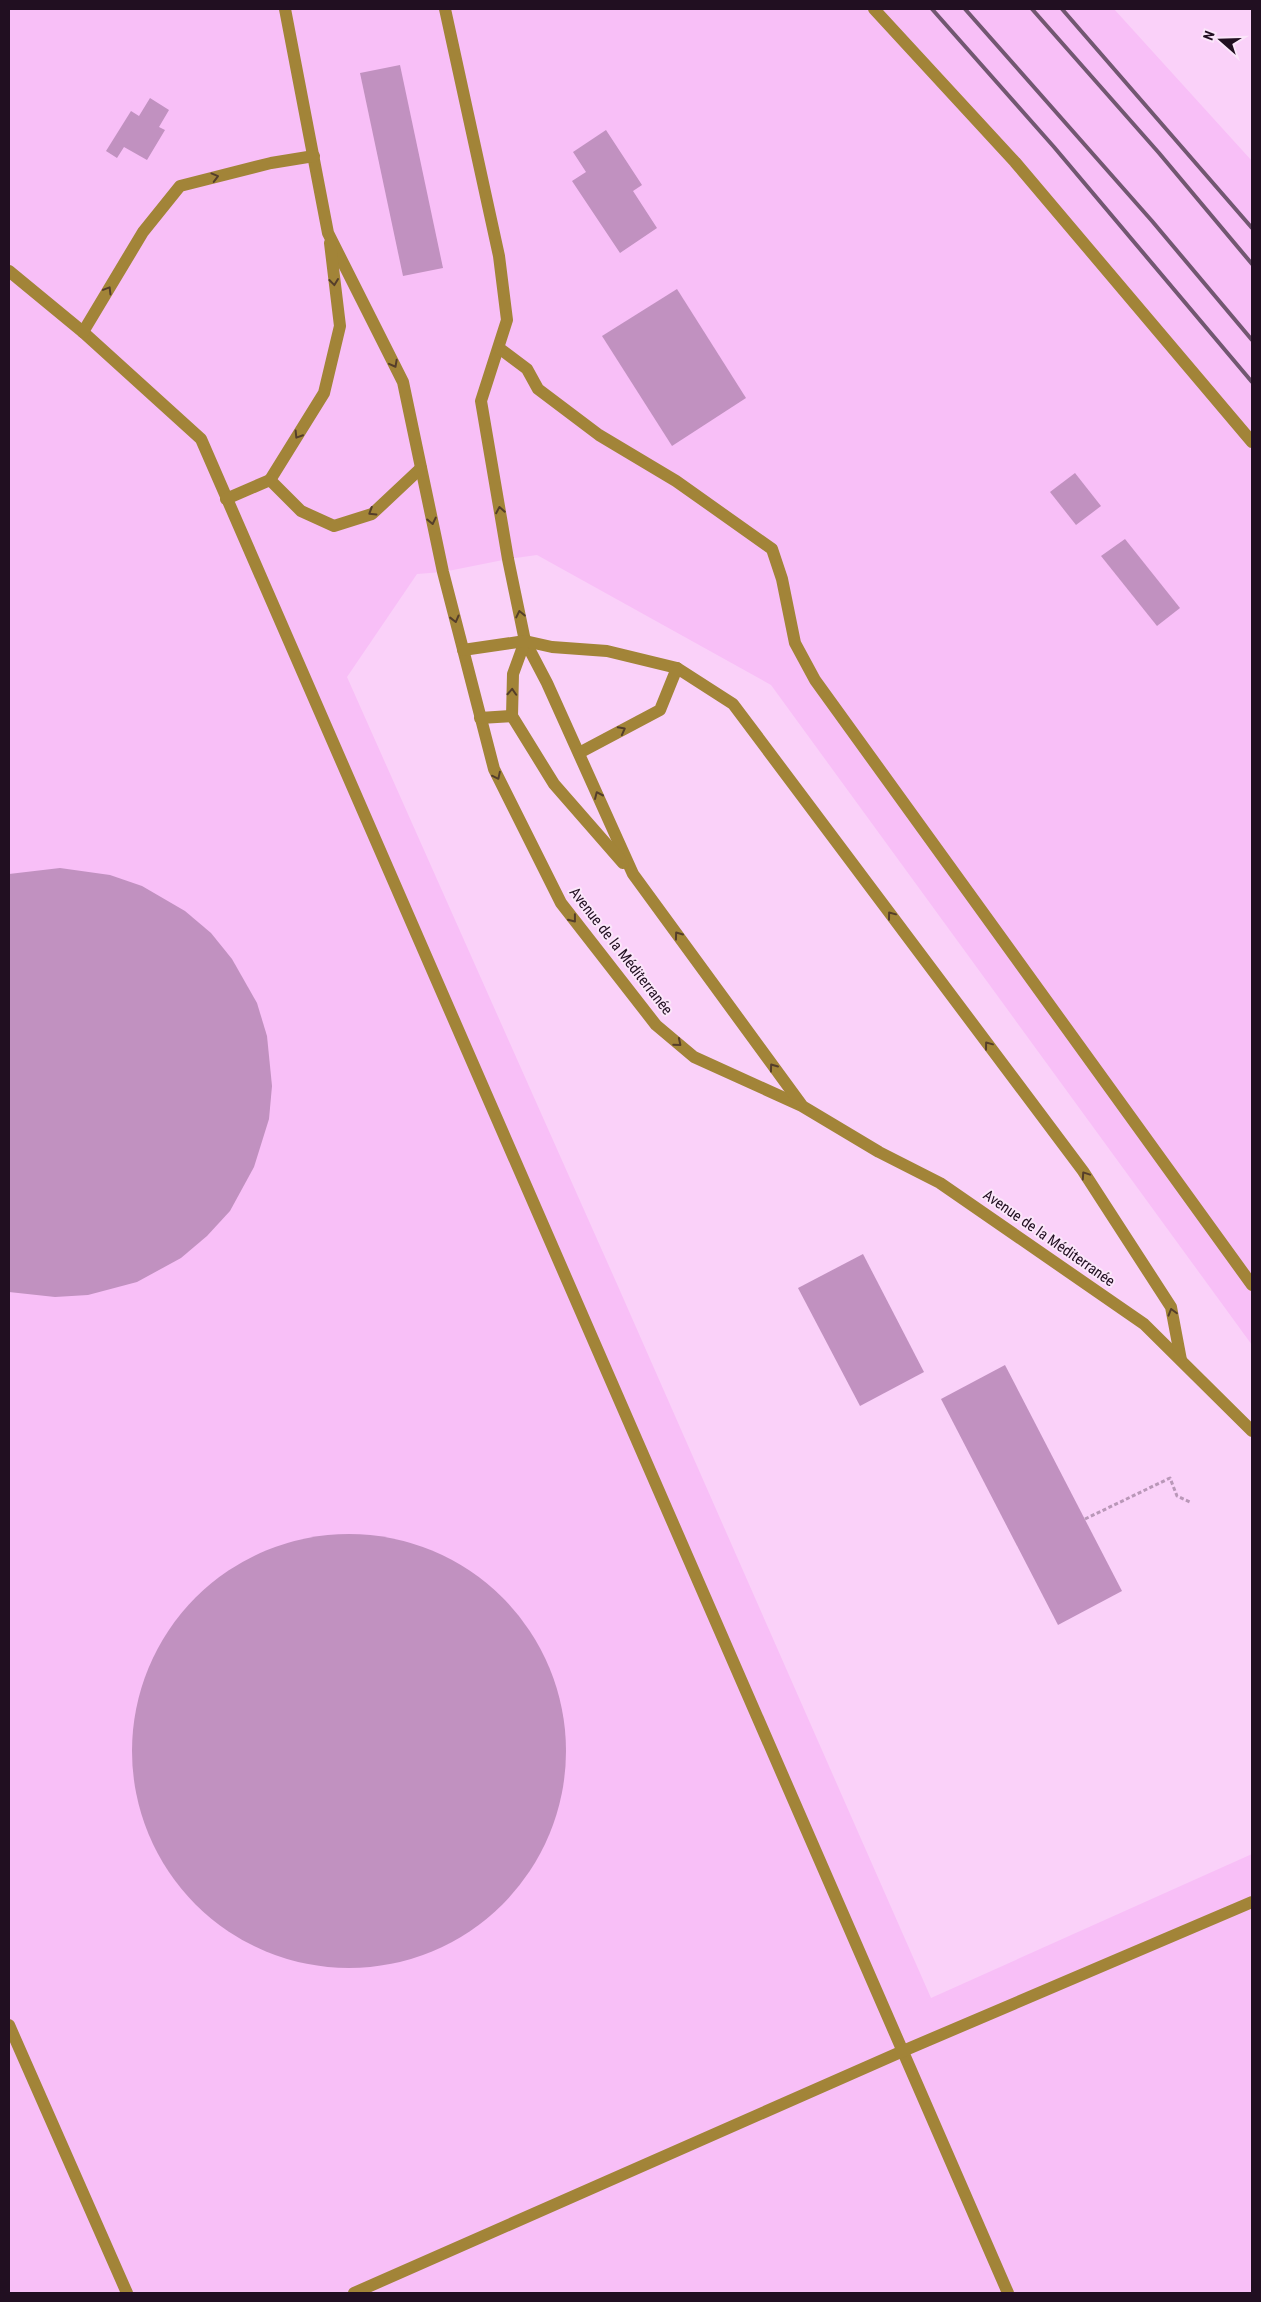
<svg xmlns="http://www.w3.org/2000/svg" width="1261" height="2302" font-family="'Roboto Condensed',sans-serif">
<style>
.built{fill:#f8bff7}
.building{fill:#c191c0}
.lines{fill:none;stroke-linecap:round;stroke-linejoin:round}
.path{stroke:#b997b8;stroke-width:3;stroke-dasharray:4 2.5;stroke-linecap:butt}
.minor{stroke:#a28438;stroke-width:12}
.rail{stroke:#725771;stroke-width:4}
.oneway{stroke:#553e2a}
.labels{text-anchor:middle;stroke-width:4;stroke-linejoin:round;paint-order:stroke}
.street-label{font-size:15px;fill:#210f21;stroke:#fbe6fa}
</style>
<rect width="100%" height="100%" fill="#fad1f9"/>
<path class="built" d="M 9,9 L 1114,9 L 1252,161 L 1252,1345 L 771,685 L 537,555 L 508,559 L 443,572 L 417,574 L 347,677 L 617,1284 L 931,1998 L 1252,1854 L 1252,2293 L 9,2293 Z"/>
<g class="building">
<path d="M 400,65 L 443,268 L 403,276 L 360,73 Z"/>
<path d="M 150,98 L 169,110 L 159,127 L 165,130 L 147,160 L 124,147 L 117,158 L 106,151 L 131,111 L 139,116 Z"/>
<path d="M 606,130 L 642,185 L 633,191 L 657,228 L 620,253 L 572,181 L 586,172 L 573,152 Z"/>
<path d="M 677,289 L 746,398 L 672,446 L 602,336 Z"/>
<path d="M 1075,473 L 1101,506 L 1076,525 L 1050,492 Z"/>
<path d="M 1125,539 L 1180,608 L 1157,626 L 1101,556 Z"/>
<path d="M 60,868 L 110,875 L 142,886 L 185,911 L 211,933 L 232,959 L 257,1003 L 267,1036 L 272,1086 L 269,1119 L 254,1167 L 230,1211 L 207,1236 L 181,1258 L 137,1282 L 88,1295 L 55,1297 L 9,1292 L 9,874 Z"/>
<path d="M 863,1254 L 924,1372 L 860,1406 L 798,1288 Z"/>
<path d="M 1005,1365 L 1122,1591 L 1058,1625 L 941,1399 Z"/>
<circle cx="349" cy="1751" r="217"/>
</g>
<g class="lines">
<path class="path" d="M 1085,1519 L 1170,1478 L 1177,1496 L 1190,1502"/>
<g class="minor">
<path d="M 285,9 L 328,233 L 403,382 L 443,572 L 494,769 L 561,903 L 656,1025 L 694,1057 L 802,1106 L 879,1152 L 940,1183 L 1144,1324 L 1252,1431"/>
<path d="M 445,9 L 499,256 L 507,320 L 481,401 L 508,559 L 525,641 L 547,683 L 633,874 L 801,1104"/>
<path d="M 874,9 L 1015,162 L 1252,442"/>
<path d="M 9,271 L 83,332 L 201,439 L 1008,2293"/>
<path d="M 83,332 L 143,232 L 180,186 L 271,163 L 314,156"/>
<path d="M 499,348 L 527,369 L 538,389 L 599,435 L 676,481 L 772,549 L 782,579 L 795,643 L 815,680 L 1252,1285"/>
<path d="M 270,480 L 324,393 L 340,326 L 330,243"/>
<path d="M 226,499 L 270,480 L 301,511 L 334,526 L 372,514 L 421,468"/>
<path d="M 525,641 L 513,674 L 512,716 L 554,784 L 623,863"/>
<path d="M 463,650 L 525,641 L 552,647 L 607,651 L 677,668 L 733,704 L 1083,1171 L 1171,1307 L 1181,1360"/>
<path d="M 480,718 L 512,716"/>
<path d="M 579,753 L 660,710 L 677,668"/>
<path d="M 9,2025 L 127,2293"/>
<path d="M 354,2293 L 903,2051 L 1252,1902"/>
</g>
<g class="rail">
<path d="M 932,9 L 1054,147 L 1252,382"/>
<path d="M 965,9 L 1152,221 L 1252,340"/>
<path d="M 1032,9 L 1159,153 L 1252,264"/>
<path d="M 1062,9 L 1252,228"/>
</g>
</g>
<defs><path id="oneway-chevron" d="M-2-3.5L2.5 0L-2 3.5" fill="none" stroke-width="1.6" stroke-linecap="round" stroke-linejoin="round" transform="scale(1.25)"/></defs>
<g class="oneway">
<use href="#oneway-chevron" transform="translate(215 177) rotate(-15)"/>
<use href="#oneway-chevron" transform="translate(334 282) rotate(83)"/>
<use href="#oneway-chevron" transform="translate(108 290) rotate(-59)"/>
<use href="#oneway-chevron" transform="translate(394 364) rotate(62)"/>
<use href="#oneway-chevron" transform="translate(298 435) rotate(122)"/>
<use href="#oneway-chevron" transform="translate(500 510) rotate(-100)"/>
<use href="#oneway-chevron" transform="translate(372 512) rotate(148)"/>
<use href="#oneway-chevron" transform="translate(432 521) rotate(78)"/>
<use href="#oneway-chevron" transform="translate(520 614) rotate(-102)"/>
<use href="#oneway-chevron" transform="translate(455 619) rotate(76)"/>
<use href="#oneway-chevron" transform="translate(512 692) rotate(-87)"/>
<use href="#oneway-chevron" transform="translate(622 730) rotate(-28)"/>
<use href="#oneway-chevron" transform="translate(497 776) rotate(64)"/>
<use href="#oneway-chevron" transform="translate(598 795) rotate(-114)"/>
<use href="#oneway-chevron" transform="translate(891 915) rotate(-127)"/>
<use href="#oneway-chevron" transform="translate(573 919) rotate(52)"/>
<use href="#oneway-chevron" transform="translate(678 935) rotate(-126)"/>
<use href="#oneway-chevron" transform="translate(678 1043) rotate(40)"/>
<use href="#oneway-chevron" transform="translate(988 1045) rotate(-127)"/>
<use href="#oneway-chevron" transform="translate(773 1067) rotate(-126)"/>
<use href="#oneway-chevron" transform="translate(1085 1175) rotate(-124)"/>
<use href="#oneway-chevron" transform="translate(1172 1312) rotate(-106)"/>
</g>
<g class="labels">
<g class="street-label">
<text transform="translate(621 951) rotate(52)" y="5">Avenue de la Méditerranée</text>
<text transform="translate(1049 1238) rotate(35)" y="5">Avenue de la Méditerranée</text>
</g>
</g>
<rect width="1261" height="2302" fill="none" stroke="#210f21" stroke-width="20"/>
<g transform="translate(1221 40) rotate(290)" stroke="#fbe6fa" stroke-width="4" paint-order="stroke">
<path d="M0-4L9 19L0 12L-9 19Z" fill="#210f21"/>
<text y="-8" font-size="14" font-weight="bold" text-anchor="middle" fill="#210f21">N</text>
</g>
</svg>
